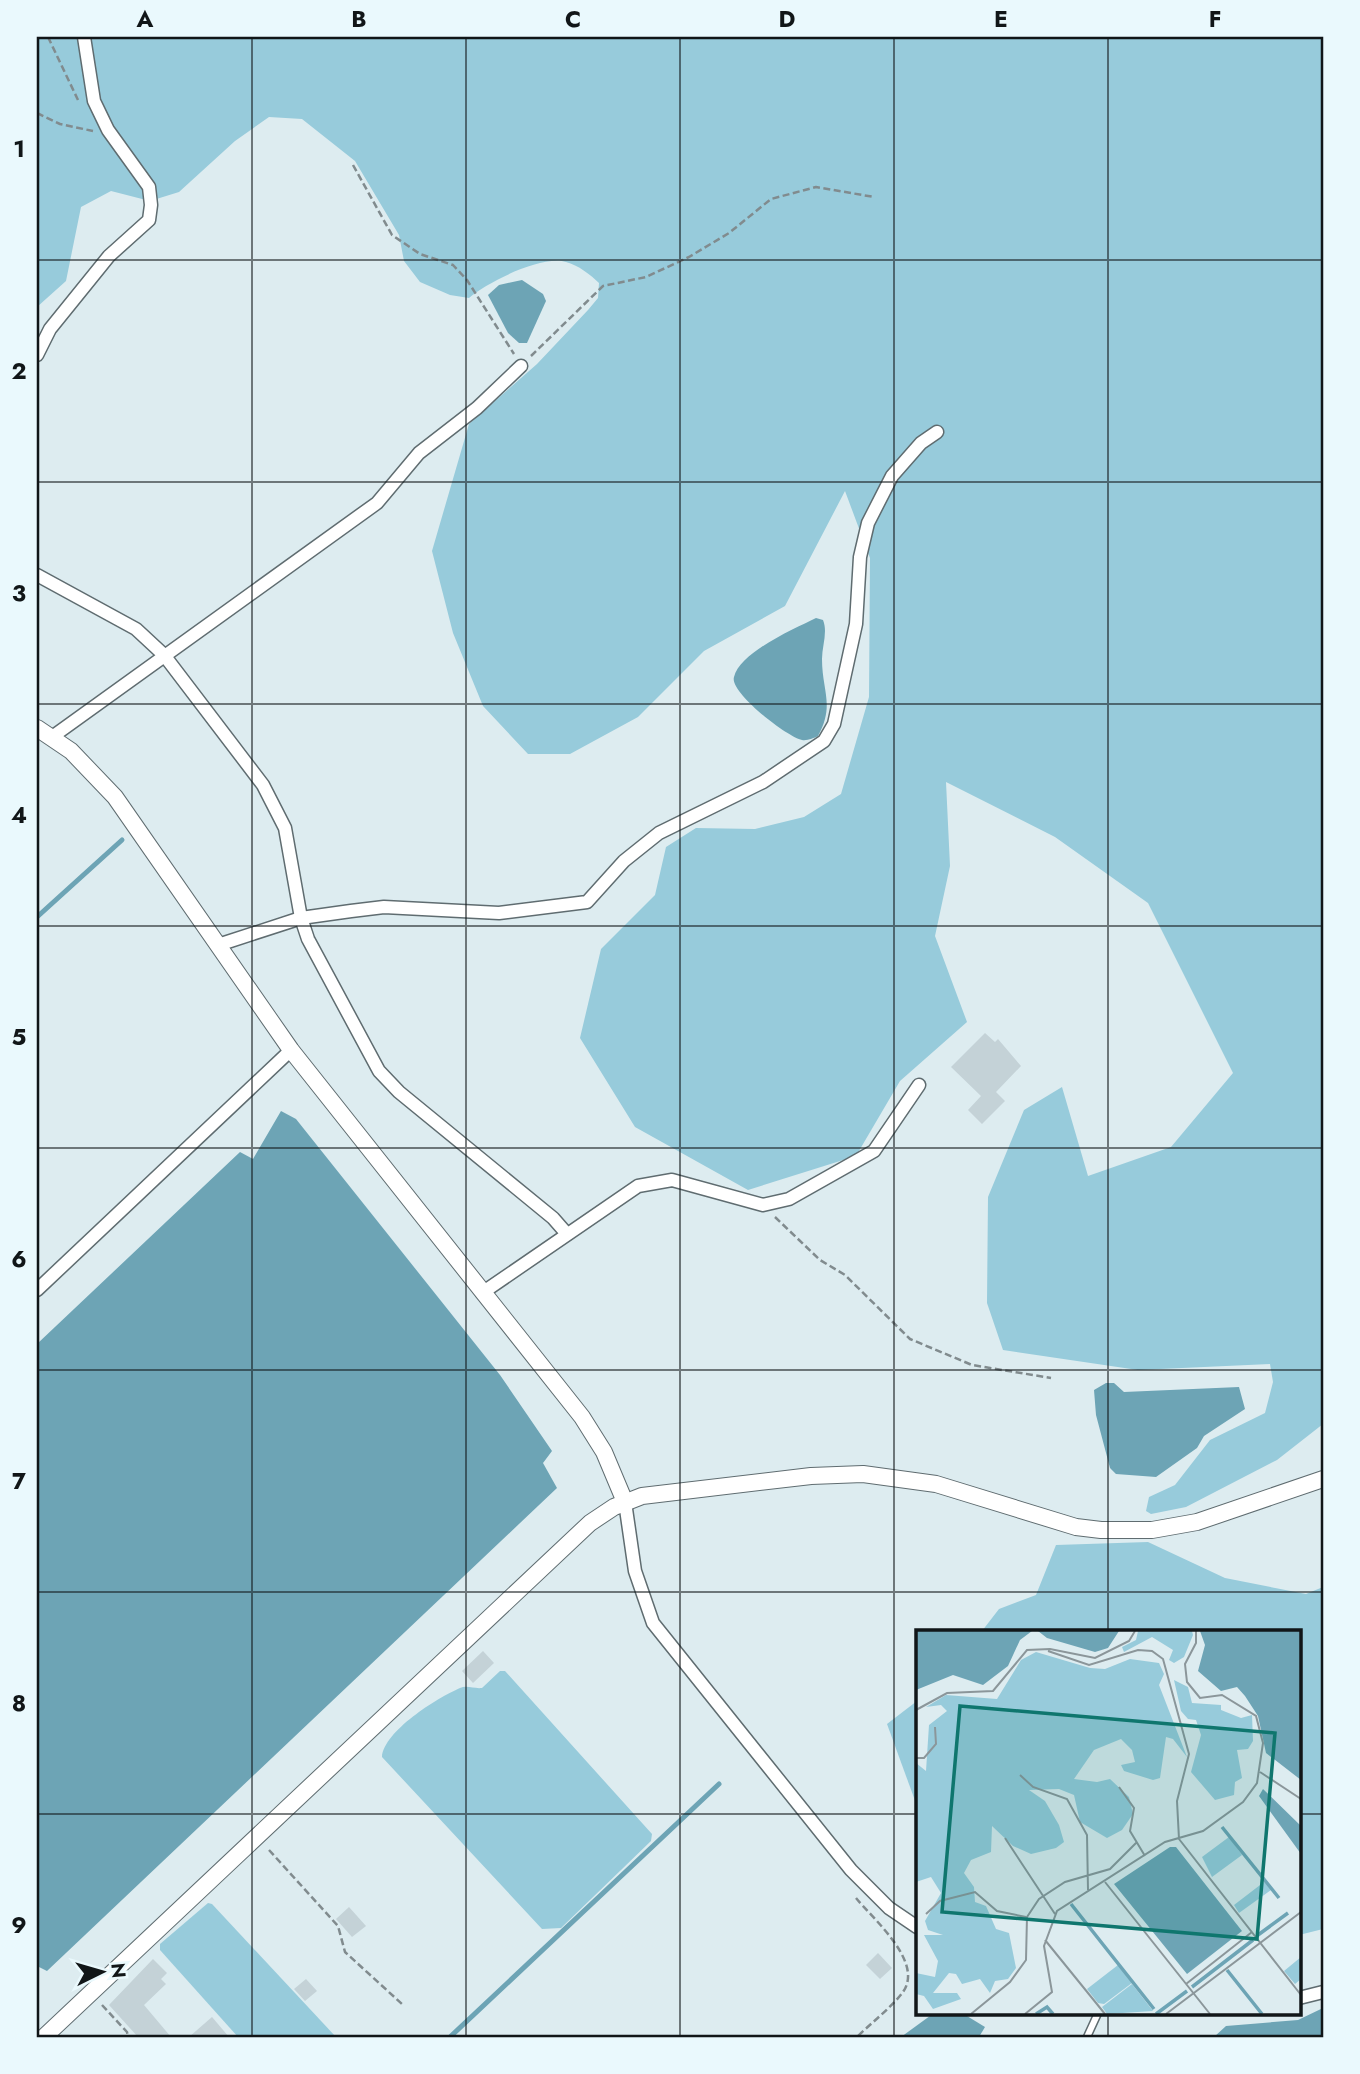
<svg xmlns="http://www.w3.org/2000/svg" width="1360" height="2074" font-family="Jost,sans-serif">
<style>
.green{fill:#97cbdb}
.water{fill:#6da4b5}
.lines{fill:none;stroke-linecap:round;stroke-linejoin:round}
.stream{stroke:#6da4b5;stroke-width:5}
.building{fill:#c4d2d7}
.service-casing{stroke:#5f6c70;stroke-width:9}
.minor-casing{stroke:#5f6c70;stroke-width:15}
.tertiary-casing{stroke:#5f6c70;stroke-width:18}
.path{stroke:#818b8e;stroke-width:2.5;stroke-dasharray:7 3.5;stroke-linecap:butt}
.service{stroke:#fff;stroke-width:6}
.minor{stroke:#fff;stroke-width:12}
.tertiary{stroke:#fff;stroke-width:16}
.grid{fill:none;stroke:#111618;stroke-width:2;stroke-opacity:0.55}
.inset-river{fill:none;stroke:#6da4b5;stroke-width:3.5}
.inset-road{fill:none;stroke:#8b969a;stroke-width:2}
.view{fill:#0f766e;fill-opacity:0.15;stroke:#0f766e;stroke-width:3.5}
.inset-edge{fill:none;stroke:#111618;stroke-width:3.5}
.neatline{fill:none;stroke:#111618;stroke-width:2.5}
.grid-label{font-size:23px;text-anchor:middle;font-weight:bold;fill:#111618}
</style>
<rect width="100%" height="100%" fill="#ddecf0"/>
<g class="green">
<path d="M 37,37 L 1323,37 L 1323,1424 L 1277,1460 L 1186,1507 L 1151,1514 L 1146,1511 L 1149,1497 L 1175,1485 L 1210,1440 L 1265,1413 L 1273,1382 L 1270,1364 L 1138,1370 L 1003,1350 L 987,1303 L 988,1197 L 1024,1110 L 1062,1087 L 1088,1176 L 1171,1147 L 1233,1073 L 1148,903 L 1055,837 L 946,782 L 950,866 L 935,936 L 967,1022 L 900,1081 L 856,1156 L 748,1190 L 635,1127 L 580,1038 L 601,949 L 655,895 L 666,847 L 696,828 L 755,829 L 804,817 L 841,794 L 869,697 L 870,558 L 845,491 L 785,606 L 704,651 L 638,717 L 570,754 L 528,754 L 483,706 L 453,633 L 432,551 L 469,424 L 537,364 L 588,310 L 598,298 L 599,283 C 591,275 578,265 566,262 C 542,255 487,282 469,298 L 450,295 L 420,282 L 404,261 L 399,235 L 355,161 L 302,119 L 269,117 L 235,141 L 179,192 L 150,201 L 111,191 L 81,207 L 66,281 L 37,307 Z"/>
<path d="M 1148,1542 L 1225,1578 L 1306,1594 L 1323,1587 L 1323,1929 L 1299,1935 L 1299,1631 L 982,1631 L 999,1609 L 1036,1595 L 1056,1545 Z"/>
<path d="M 500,1671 L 505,1671 L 652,1834 L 651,1841 L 561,1928 L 542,1929 L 382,1757 C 384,1731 437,1698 460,1688 C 467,1685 474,1689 482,1688 Z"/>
<path d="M 917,1701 L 917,1806 L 887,1724 Z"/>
<path d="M 208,1903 L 212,1904 L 336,2037 L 238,2037 L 160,1950 L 160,1944 Z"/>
</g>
<g class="water">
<path d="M 522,280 L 543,294 L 546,301 L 527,343 L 519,343 L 508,333 L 488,295 L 499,285 Z"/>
<path d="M 816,618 L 823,620 C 828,632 822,646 822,659 C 822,691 835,705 818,736 C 814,738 807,741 802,740 C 787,737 729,692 734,677 C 740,652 794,629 816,618 Z"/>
<path d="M 281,1111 L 296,1119 L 500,1375 L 552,1451 L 543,1463 L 557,1488 L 47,1971 L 37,1966 L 37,1344 L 240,1152 L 253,1159 Z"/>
<path d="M 1106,1383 L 1114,1383 L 1124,1392 L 1239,1387 L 1245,1409 L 1204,1436 L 1197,1448 L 1156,1477 L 1116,1474 L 1110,1468 L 1096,1415 L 1094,1390 Z"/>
<path d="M 1323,2008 L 1323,2037 L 1214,2037 L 1226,2026 L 1298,2020 Z"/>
<path d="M 934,2013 L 962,2013 L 985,2027 L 979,2037 L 901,2037 Z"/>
</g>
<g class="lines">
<g class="stream">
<path d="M 37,917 L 122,840"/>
<path d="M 450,2037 L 719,1784"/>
</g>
</g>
<g class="building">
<path d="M 985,1033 L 995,1042 L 998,1039 L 1021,1066 L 996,1092 L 1005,1101 L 982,1124 L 968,1110 L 981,1096 L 951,1067 Z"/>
<path d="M 483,1651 L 494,1663 L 473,1683 L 462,1671 Z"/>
<path d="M 349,1907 L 366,1926 L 352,1937 L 336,1919 Z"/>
<path d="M 878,1953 L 892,1968 L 880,1979 L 866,1965 Z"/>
<path d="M 153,1959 L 167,1973 L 161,1979 L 166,1984 L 144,2005 L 171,2037 L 138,2037 L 109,2005 Z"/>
<path d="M 306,1979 L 317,1991 L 305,2001 L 294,1989 Z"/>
<path d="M 212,2017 L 229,2037 L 189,2037 Z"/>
</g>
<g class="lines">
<g class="service-casing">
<path id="service" d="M 1087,2037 L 1098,2013"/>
</g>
<g class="minor-casing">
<g id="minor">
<path d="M 37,355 L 50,329 L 109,256 L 149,220 L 151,205 L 149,187 L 108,130 L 94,101 L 84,37"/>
<path d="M 37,575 L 136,629 L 164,655 L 263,785 L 285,828 L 301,918 L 308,939 L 379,1071 L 399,1092 L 553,1218 L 567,1234"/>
<path d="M 52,737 L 377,503 L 419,453 L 477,408 L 521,366"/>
<path d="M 218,945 L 301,918 L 351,911 L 384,907 L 499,913 L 587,902 L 624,861 L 659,833 L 763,782 L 824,741 L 834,724 L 856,624 L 860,557 L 868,523 L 892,476 L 921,443 L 937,432"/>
<path d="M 37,1290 L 291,1050"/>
<path d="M 482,1293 L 638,1186 L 672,1180 L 763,1205 L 789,1199 L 874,1151 L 919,1085"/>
<path d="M 625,1502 L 635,1571 L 653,1623 L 851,1870 L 889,1908 L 917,1927"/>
<path d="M 1299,1998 L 1323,1992"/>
</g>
</g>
<g class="tertiary-casing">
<g id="tertiary">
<path d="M 37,728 L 71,751 L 115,797 L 291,1050 L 582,1417 L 604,1452 L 625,1502"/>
<path d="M 44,2037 L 590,1523 L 614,1507 L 642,1496 L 811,1476 L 863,1474 L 936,1484 L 1076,1527 L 1101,1530 L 1152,1530 L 1197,1522 L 1323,1479"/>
</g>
</g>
<g class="path">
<path d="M 48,37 L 78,100"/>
<path d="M 37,113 L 60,124 L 93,131"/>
<path d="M 353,165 L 392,235 L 420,254 L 453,265 L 467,280 L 514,354"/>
<path d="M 531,356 L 603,286 L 646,277 L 689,257 L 729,233 L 771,199 L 816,187 L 874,197"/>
<path d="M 775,1217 L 820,1260 L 845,1275 L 910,1339 L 972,1365 L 1051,1378"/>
<path d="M 269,1850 L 338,1926 L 345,1952 L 402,2004"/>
<path d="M 856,1898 C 874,1920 924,1962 903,1992 C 891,2008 871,2023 857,2037"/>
<path d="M 102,2005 L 127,2032 L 128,2037"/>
</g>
<use href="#service" class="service"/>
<use href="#minor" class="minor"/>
<use href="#tertiary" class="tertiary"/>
</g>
<path class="grid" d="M 252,37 L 252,2037M 466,37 L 466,2037M 680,37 L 680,2037M 894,37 L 894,2037M 1108,37 L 1108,1631M 37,260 L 1323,260M 37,482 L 1323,482M 37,704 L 1323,704M 37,926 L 1323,926M 37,1148 L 1323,1148M 37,1370 L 1323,1370M 37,1592 L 1323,1592M 37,1814 L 917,1814M 1299,1814 L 1323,1814M 1108,2013 L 1108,2037"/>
<g transform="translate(916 1630)">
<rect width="385" height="385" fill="#ddecf0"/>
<path d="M 222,1 L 276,1 L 277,5 L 268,27 L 258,33 L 253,30 L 257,20 L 236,7 L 208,22 L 206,17 L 220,10 ZM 120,22 L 174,38 L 189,39 L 214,29 L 243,33 L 248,44 L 243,55 L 271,127 L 257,109 L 250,107 L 244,148 L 237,150 L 208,141 L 205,135 L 219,132 L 216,120 L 205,109 L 178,120 L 158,149 L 181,152 L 194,149 L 213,167 L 217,184 L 206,200 L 191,208 L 164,192 L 158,165 L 143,159 L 113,160 L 129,171 L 143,195 L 148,212 L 140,218 L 115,224 L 97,216 L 76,196 L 75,222 L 55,230 L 48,243 L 58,257 L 59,272 L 70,276 L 80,299 L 93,303 L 100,338 L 92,349 L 79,351 L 74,363 L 64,349 L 46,354 L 40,344 L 33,343 L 17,363 L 41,363 L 45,369 L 17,379 L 8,366 L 0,364 L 0,343 L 19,347 L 22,331 L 8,305 L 27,305 L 12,300 L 9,291 L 25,263 L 15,247 L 0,252 L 0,133 L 10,141 L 13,95 L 31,81 L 25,75 L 10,77 L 30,65 L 81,69 L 105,30 ZM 258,50 L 272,57 L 276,73 L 305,75 L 305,80 L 325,88 L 336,85 L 337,111 L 332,119 L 321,120 L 326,148 L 319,152 L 318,165 L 299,170 L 275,142 L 285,105 L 280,90 L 272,89 L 265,81 ZM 313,207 L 326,225 L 296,247 L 286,227 ZM 348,252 L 355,260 L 323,283 L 318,275 ZM 385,327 L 385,349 L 379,354 L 368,341 ZM 202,335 L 216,353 L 188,374 L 182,373 L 171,359 ZM 216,354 L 237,381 L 191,384 L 186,377 Z" fill="#97cbdb"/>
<path d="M 0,1 L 116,1 L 104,10 L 92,36 L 67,55 L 37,45 L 0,60 ZM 122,1 L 203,1 L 192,18 L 179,22 L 131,8 ZM 284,1 L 385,1 L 385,150 L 350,123 L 342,86 L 329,66 L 321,57 L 305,61 L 282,41 L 289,15 ZM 347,159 L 385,196 L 385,224 L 343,166 ZM 254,217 L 260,217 L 326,301 L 271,344 L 198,254 Z" fill="#6da4b5"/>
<path class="inset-river" d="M 306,197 L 363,268M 155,274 L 238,379M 342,305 L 372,283M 311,340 L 346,384M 276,357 L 337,310M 120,384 L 131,377 L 137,384M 240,384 L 271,361"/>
<path class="inset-road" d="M 132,21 L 173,35 L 222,20 L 236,21 L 247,29 L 273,124 L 261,171 L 263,209 L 385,365M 0,80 L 31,63 L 77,61 L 111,20 L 134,19 L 179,28 L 213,11 L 219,1M 0,128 L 8,128 L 20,114 L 19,97M 344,142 L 385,169M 104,145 L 117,157 L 151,169 L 171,205 L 172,260M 203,157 L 218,178 L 214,201 L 229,226M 89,208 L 139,284M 189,252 L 294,384M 10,284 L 24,271 L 59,262 L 81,281 L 110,287M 129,310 L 189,384M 270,354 L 336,302M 55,384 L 94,352 L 110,330 L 111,287 L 123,269 L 149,252 L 194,239 L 221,212M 109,384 L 136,362 L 128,316 L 141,281 L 249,212 L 287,201 L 327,172 L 341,153 L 347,113 L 340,86 L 306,65 L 284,68 L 271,52 L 269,34 L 280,13 L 280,1M 250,384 L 385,282"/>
<path class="view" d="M 44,76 L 359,103 L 341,309 L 26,282 Z"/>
<rect width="385" height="385" class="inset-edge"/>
</g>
<rect width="1360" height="2074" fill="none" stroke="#eaf9fd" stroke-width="77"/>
<g transform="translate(102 1972) rotate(85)" stroke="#eaf9fd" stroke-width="5" paint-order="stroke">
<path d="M0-5L12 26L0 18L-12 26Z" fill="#111618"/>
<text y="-10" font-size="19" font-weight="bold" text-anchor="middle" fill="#111618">N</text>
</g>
<rect x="38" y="38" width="1284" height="1998" class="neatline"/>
<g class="grid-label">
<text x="145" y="27">A</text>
<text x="359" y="27">B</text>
<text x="573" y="27">C</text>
<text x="787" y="27">D</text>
<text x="1001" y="27">E</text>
<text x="1215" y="27">F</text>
<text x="19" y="157">1</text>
<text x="19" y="379">2</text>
<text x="19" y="601">3</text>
<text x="19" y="823">4</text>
<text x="19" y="1045">5</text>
<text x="19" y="1267">6</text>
<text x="19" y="1489">7</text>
<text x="19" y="1711">8</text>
<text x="19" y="1933">9</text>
</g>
</svg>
